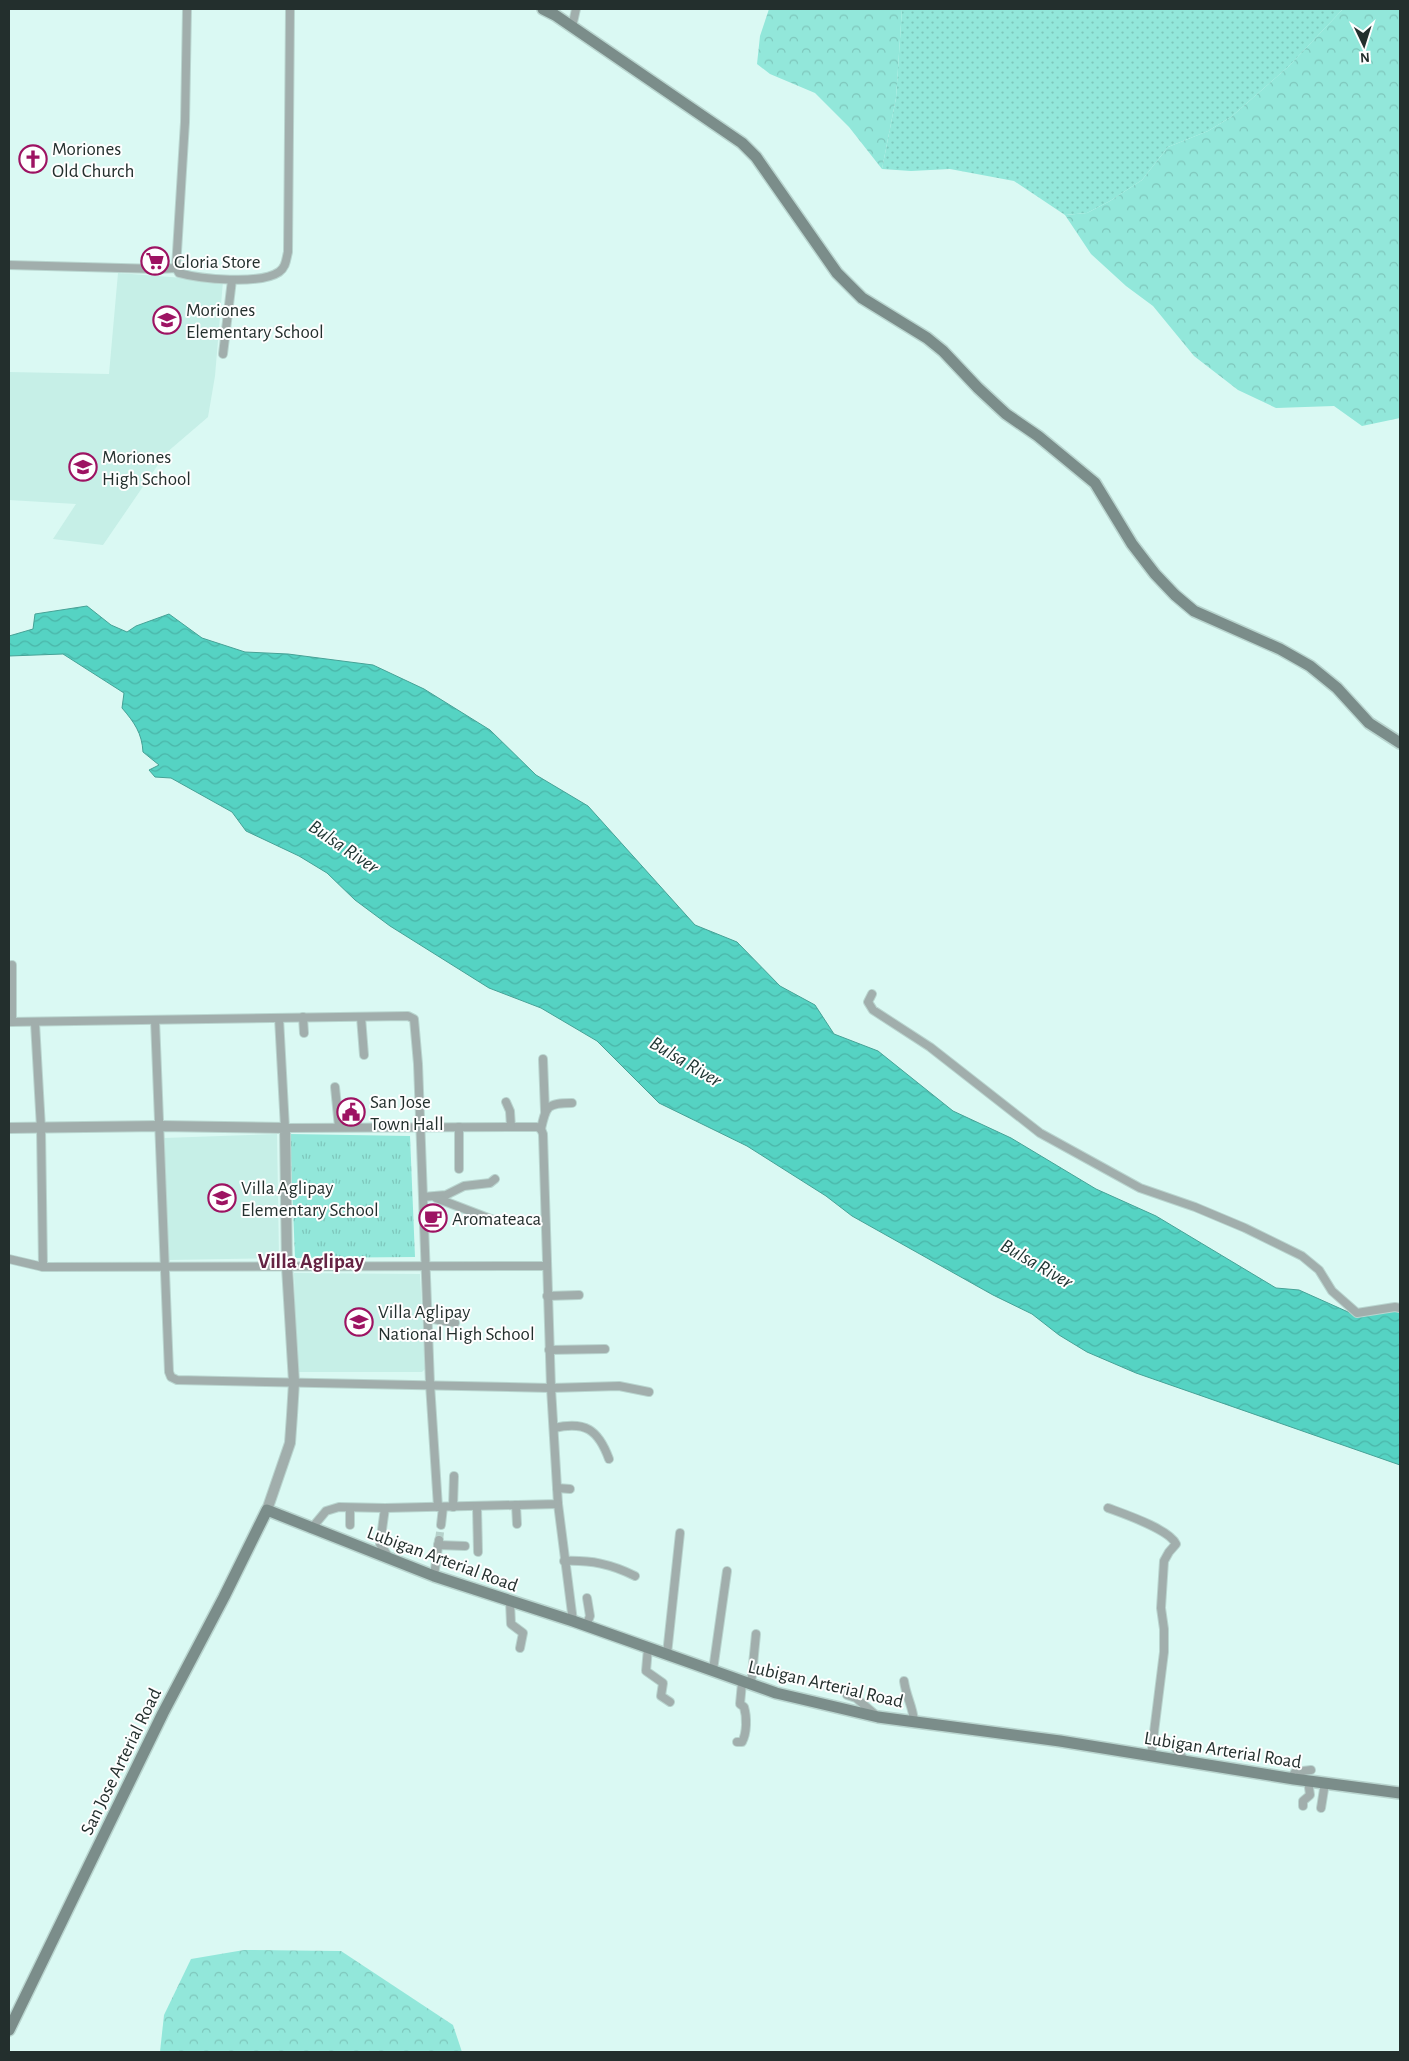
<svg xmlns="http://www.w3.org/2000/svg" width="1409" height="2061" font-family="'Alegreya Sans',sans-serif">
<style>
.built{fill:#c6efe7}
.grass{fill:url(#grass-dots)}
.forest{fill:url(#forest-crowns)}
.park{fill:url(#park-tufts)}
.water{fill:url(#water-waves);stroke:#46a296}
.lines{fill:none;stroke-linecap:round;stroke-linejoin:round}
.minor-tunnel{stroke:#b5d1cb;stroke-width:8;stroke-dasharray:8 4;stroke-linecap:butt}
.minor-casing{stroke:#b9d5cf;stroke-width:10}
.tertiary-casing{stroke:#b9d5cf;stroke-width:12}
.secondary-casing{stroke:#b9d5cf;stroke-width:14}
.minor{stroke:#a1aeac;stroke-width:8}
.tertiary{stroke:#a1aeac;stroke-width:10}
.secondary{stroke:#7b8d8a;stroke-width:11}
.labels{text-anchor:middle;stroke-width:4;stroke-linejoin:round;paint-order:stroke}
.poi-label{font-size:19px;fill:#232f2d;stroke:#fefefe;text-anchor:start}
.street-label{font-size:19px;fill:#232f2d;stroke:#fefefe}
.water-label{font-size:20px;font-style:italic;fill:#1d3330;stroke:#fefefe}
.quarter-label{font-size:21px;font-weight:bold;fill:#642343;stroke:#fefefe}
</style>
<defs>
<pattern id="grass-dots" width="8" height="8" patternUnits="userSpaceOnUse" patternTransform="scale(1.25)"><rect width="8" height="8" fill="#92e7da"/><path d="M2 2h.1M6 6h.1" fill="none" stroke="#7ec6bb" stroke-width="1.8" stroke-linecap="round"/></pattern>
<pattern id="forest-crowns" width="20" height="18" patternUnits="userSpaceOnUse" patternTransform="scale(1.25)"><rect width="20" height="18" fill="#92e7da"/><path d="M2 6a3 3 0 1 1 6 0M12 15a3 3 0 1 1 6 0" fill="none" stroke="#7ec6bb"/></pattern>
<pattern id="park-tufts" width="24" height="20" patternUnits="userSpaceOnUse" patternTransform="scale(1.25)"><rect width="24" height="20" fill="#92e7da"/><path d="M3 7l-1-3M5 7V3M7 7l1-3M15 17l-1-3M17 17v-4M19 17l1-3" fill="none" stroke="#7ec6bb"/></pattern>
<pattern id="water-waves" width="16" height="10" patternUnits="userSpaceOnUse" patternTransform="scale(1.25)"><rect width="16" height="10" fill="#55d3c3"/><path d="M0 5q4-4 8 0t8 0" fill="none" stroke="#4ab5a8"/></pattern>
</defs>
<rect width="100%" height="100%" fill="#daf9f3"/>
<g class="built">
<path d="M 118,273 L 223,281 L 215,376 L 208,417 L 166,453 L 103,545 L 53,539 L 76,504 L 9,500 L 9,372 L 109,374 Z"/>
<path d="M 277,1134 L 279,1258 L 169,1260 L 164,1138 Z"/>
<path d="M 294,1273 L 420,1274 L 425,1369 L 422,1372 L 297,1372 Z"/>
</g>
<path class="grass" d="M 902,9 L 1343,9 L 1289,66 L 1231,117 L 1208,131 L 1168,147 L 1142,180 L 1110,201 L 1087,213 L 1065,215 L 1014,181 L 950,169 L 911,171 L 882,169 L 896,98 Z"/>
<g class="forest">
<path d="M 769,9 L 902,9 L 896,98 L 882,169 L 849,127 L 815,93 L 770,74 L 757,64 L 760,36 Z"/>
<path d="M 1343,9 L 1400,9 L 1400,418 L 1362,426 L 1334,406 L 1276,408 L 1238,390 L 1194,356 L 1153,306 L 1126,286 L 1091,254 L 1065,215 L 1087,213 L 1110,201 L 1142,180 L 1168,147 L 1208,131 L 1231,117 L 1289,66 Z"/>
<path d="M 244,1950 L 341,1951 L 453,2025 L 462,2052 L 160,2052 L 164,2015 L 191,1959 Z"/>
</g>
<path class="park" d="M 290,1134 L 410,1136 L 415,1257 L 295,1258 Z"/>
<path class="water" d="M 87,606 L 111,625 L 127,632 L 136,626 L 169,614 L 202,638 L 245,652 L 288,654 L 373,665 L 424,689 L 490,730 L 536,775 L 588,806 L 695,925 L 737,942 L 780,986 L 815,1005 L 834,1034 L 878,1051 L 953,1111 L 1011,1138 L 1096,1189 L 1156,1216 L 1276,1288 L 1299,1290 L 1357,1316 L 1393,1309 L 1400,1311 L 1400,1465 L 1136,1373 L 1087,1352 L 1059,1335 L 1032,1314 L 993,1295 L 852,1216 L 826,1196 L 747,1146 L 659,1103 L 597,1041 L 541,1008 L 489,988 L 390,926 L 355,900 L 327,873 L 299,856 L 246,831 L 232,812 L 171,778 L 155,777 L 149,770 L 159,765 L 143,752 C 142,733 134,722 122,708 L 124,693 L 63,654 L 9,656 L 9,636 L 33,629 L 35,614 Z"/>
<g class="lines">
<path class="minor-tunnel" d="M 439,1540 L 441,1525"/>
<g class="minor-casing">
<g id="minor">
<path d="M 572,27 L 576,9"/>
<path d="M 9,265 L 158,269 L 176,268 L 179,273 C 200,279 260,285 279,272 C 286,267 286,260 288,252 L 290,9"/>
<path d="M 176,268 L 185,122 L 187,9"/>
<path d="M 223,354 L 232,280"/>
<path d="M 12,965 L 12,1022"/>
<path d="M 872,994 L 868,1002 L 873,1010 L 930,1047 L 1040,1133 L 1140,1188 L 1195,1207 L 1245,1228 L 1302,1256 L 1319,1270 L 1332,1291 L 1357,1313 L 1395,1307 L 1400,1308"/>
<path d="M 303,1017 L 304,1033"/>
<path d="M 361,1017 L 364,1055"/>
<path d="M 279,1018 L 285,1128 L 537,1127 L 541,1129 L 543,1134 L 551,1388 L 558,1504 L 385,1508 L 339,1507 L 326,1511 L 311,1529"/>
<path d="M 155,1020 L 169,1372 L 171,1377 L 177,1380 L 551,1388 L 619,1386 L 649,1392"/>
<path d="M 9,1022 L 408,1016 L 414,1019 L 418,1064 L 430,1384 L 438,1507"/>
<path d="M 35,1023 L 41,1128 L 43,1267"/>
<path d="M 543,1059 L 545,1111"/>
<path d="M 335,1087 L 339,1127"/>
<path d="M 506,1102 L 510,1111 L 511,1127"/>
<path d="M 541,1129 C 546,1106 547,1103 572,1103"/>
<path d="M 459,1169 L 459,1127"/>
<path d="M 423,1197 L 446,1195 L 464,1186 L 490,1183 L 495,1179"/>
<path d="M 436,1198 L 496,1221"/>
<path d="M 9,1259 L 43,1267 L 546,1266"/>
<path d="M 547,1296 L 579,1295"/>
<path d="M 428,1318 L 455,1323"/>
<path d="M 549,1350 L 605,1349"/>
<path d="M 554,1428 C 585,1421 598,1429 609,1459"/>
<path d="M 557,1488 L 570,1489"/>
<path d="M 558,1504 L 573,1621"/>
<path d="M 516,1505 L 517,1524"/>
<path d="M 453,1507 L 454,1476"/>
<path d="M 477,1507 L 478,1552"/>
<path d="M 385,1508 L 380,1544 L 388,1556"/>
<path d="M 1108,1508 C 1124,1514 1169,1529 1176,1544 L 1169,1552 L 1164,1561 L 1161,1608 L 1164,1629 L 1164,1652 L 1151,1756"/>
<path d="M 350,1525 L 350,1508"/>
<path d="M 441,1525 L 443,1507"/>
<path d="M 438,1545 L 465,1546"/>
<path d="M 564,1561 C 591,1560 611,1564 635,1576"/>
<path d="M 434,1576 L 439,1540"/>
<path d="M 510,1602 L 511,1624 L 523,1633 L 520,1648"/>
<path d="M 586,1626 L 590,1616 L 587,1598"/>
<path d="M 648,1648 L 646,1671 L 663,1683 L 661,1696 L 670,1702"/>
<path d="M 667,1654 L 680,1533"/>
<path d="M 713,1670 L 727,1571"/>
<path d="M 904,1681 C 906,1696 913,1707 914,1721"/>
<path d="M 751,1685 L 756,1634"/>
<path d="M 847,1695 L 856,1698 L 877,1716"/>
<path d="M 737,1742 L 742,1742 C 747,1733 747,1717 744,1707 L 740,1704 L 742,1683"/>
<path d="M 1176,1749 L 1186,1762"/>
<path d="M 1294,1779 L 1292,1777 L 1295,1772 L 1311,1770"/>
<path d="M 1303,1806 L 1303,1801 L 1310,1795 L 1308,1780"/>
<path d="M 1321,1808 L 1325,1783"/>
</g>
</g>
<g class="tertiary-casing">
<path id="tertiary" d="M 9,1128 L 160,1126 L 285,1128 L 287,1267 L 294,1382 L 292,1415 L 290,1443 L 267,1510"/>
</g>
<g class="secondary-casing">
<g id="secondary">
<path d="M 543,9 L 555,15 L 742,143 L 756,157 L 837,273 L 862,298 L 927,338 L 943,351 L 978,388 L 1006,414 L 1038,436 L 1095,483 L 1132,544 L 1155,574 L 1175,595 L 1194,611 L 1280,649 L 1310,666 L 1337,688 L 1369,723 L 1400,743"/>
<path d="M 9,2030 L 163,1713 L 224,1597 L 267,1510 L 434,1576 L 573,1621 L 776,1693 L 878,1717 L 1060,1741 L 1294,1779 L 1400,1793"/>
</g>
</g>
<use href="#minor" class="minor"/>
<use href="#tertiary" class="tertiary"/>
<use href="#secondary" class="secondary"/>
</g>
<defs>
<g id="church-ring" transform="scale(1.4375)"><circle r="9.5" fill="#fefefe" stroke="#9d1362" stroke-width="1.5"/><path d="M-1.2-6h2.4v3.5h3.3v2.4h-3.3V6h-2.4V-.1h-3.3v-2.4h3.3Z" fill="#9d1362"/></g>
<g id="supermarket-ring" transform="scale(1.4375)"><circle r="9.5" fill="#fefefe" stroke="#9d1362" stroke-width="1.5"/><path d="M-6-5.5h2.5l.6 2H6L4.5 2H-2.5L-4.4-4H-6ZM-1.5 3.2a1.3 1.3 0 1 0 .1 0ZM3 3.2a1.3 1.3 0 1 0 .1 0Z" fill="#9d1362"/></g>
<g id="school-ring" transform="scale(1.4375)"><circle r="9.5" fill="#fefefe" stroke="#9d1362" stroke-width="1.5"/><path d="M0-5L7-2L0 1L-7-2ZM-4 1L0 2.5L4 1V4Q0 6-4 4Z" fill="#9d1362"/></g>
<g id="civic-ring" transform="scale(1.4375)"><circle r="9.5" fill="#fefefe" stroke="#9d1362" stroke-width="1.5"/><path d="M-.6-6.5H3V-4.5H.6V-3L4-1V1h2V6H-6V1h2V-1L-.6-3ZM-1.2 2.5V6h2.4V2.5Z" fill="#9d1362"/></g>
<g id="cafe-ring" transform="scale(1.4375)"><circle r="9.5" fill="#fefefe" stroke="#9d1362" stroke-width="1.5"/><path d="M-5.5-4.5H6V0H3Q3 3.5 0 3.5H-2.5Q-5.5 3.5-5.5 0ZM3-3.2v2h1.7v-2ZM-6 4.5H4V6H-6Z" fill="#9d1362"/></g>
</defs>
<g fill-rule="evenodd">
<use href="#church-ring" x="33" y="159"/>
<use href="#supermarket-ring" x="155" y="261"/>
<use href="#school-ring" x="167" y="320"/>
<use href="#school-ring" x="83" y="467"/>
<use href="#civic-ring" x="351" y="1112"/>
<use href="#school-ring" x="222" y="1198"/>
<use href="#cafe-ring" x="433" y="1218"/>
<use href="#school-ring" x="359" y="1322"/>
</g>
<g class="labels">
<g class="poi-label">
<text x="52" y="155">Moriones<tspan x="52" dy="22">Old Church</tspan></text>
<text x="174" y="268">Gloria Store</text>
<text x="186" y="316">Moriones<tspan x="186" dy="22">Elementary School</tspan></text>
<text x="102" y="463">Moriones<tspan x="102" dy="22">High School</tspan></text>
<text x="370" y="1108">San Jose<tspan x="370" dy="22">Town Hall</tspan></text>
<text x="241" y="1194">Villa Aglipay<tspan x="241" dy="22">Elementary School</tspan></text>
<text x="452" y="1225">Aromateaca</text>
<text x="378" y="1318">Villa Aglipay<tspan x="378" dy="22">National High School</tspan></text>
</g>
<g class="street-label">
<text transform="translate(443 1558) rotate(20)" y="7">Lubigan Arterial Road</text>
<text transform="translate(826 1683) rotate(13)" y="7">Lubigan Arterial Road</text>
<text transform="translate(1223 1749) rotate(9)" y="7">Lubigan Arterial Road</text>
<text transform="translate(120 1761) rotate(-64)" y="7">San Jose Arterial Road</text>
</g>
<g class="water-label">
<text transform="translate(344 846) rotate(34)" y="7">Bulsa River</text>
<text transform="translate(686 1061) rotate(31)" y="7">Bulsa River</text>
<text transform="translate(1037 1263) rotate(30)" y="7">Bulsa River</text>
</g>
<g class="quarter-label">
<text x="311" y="1268">Villa Aglipay</text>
</g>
</g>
<rect width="1409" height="2061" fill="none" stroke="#232f2d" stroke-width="20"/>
<g transform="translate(1364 45) rotate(176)" stroke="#fefefe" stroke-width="4" paint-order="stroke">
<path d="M0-4L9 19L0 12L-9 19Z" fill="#232f2d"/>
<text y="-8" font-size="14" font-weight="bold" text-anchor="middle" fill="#232f2d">N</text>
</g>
</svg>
